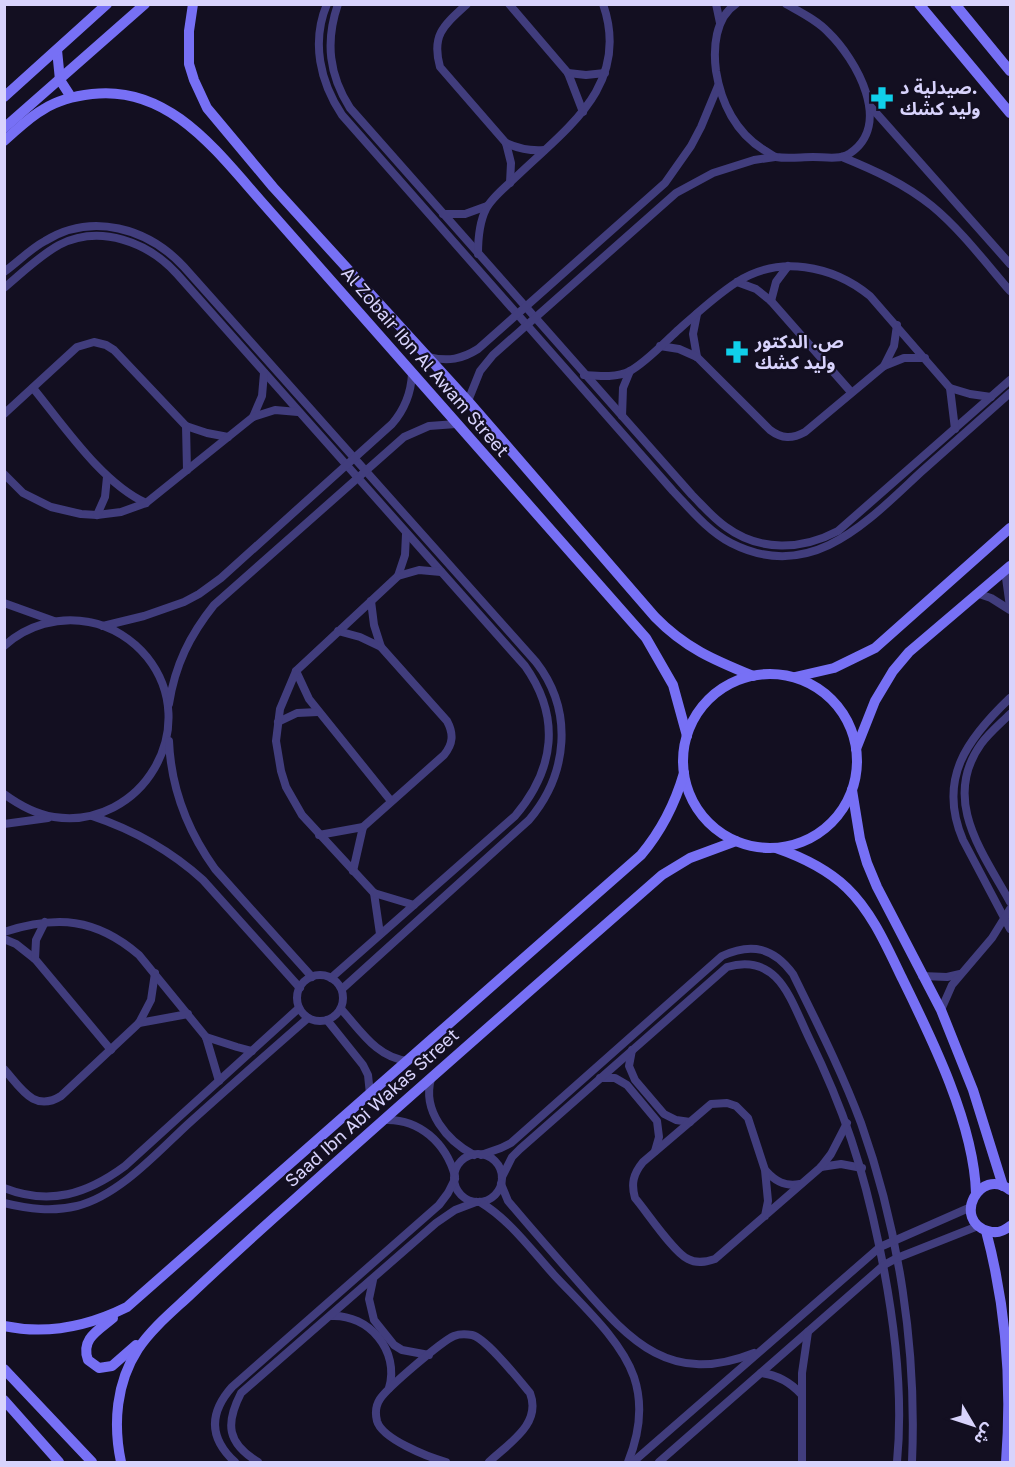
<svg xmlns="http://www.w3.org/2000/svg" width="1015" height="1467" font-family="'Golos Text','Noto Sans Arabic',sans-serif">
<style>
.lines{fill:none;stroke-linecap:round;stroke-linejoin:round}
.street{stroke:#413d7d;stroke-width:8}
.secondary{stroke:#7770f5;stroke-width:10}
.labels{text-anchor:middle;stroke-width:4.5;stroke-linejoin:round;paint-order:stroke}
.poi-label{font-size:18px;font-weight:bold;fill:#d8d3fc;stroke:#130f21;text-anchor:start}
.street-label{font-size:18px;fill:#d8d3fc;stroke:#130f21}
</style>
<rect width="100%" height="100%" fill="#130f21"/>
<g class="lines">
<g class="street">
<path d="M 327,4 C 311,42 320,82 342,115 L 673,491 C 691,510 708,531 731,543 C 811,584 867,522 921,472 C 951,445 981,419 1010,393"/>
<path d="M 338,4 C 325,42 329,75 350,108 L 692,495 C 703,506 713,518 726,527 C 760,552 802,550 838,531 L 1010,380"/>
<path d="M 467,4 C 444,25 431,35 440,67 L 506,143 L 511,163 L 510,183"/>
<path d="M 509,4 L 568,73 L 583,112"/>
<path d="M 716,4 L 720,23"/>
<path d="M 736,4 C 715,18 713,48 716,71 C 721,103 736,133 764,150 C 768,152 772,156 776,157 C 788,159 801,157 813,157 C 824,157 839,160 849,154 C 894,125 856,59 828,32 C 817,20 800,12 786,4"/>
<path d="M 568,73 L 586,75 L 605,73"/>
<path d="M 870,106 L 1010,264"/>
<path d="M 506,143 C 519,149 531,151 544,150"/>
<path d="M 842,157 C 874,170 905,184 932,206 C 961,230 985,262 1010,291"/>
<path d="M 443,214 L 465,214 L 487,206"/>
<path d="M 478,254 C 478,238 479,223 486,209 C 492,197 507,186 517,176 C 567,128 631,85 603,4"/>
<path d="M 4,272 C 18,262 30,249 45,241 C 92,212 148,228 184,267 L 536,662 C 574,711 568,774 529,820 L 342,989"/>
<path d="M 737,282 L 756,289 L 771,301 L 851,392"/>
<path d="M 4,288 C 22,273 39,256 59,245 C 100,224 148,242 177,274 L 525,666 C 561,717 555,769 515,816 L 331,978"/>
<path d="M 771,301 L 776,282 L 788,266"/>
<path d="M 697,314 L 693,334 L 697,357"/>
<path d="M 660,346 L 679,349 L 697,357 L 770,430 C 782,439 792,439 805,432 L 884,366 L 904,358 L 925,358"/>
<path d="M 429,357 C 448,362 462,359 478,349 L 665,183 L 691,146 L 701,127 L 718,86"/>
<path d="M 884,366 L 894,346 L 897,325"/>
<path d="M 584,375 C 598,376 617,378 630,371 C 645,363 663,344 676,332 C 695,315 715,296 737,282 C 779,255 832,265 870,296 L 950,388 L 970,394 L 991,397"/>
<path d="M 33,388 C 64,426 102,483 146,503"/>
<path d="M 950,388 L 955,429"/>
<path d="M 468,401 L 480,371 L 493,355 L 676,193 L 713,173 L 754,160 L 775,157"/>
<path d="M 4,414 L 77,347 L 94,342 L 106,345 L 114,350 L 186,426 L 207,433 L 228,437"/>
<path d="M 622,416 L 623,388 L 630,371"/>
<path d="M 253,417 L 262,396 L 264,373"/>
<path d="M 186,426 L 187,470"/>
<path d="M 4,474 L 23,493 L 51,507 L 81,514 L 97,515 L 121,512 L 146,503 L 253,417 L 275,410 L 298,412"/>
<path d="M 97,515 L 105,497 L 107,477"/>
<path d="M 1005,571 L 1010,607"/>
<path d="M 398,576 L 405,555 L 406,534"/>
<path d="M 979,594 L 991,598 L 1010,610"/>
<path d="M 371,601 L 374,625 L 381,647"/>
<path d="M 4,603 L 54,621"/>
<path d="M 103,626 L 144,616 L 184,602 L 199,594 L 221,578 L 392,424 C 405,409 411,394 412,374"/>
<path d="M 338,631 L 360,637 L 381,647 L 447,721 C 454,734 453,744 444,755 L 363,827 L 353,871"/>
<path d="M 4,646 C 27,625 59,616 89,622 C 112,626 133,640 147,657 C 203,727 142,830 54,817 C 35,814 19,805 4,794"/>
<path d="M 296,671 L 309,699 L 391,801"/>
<path d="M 1010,698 C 967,739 937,779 963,840 L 1010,929"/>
<path d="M 169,704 C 175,665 190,635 214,605 L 404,437 L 429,426 L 456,424"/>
<path d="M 1010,714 C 1000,724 989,733 981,744 C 941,800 983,853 1010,902"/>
<path d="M 278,722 L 297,713 L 318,712"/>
<path d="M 169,741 C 171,789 187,830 215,869 L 312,977"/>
<path d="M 92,816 C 134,830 170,850 203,880 L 300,988"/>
<path d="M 4,824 L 48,818"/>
<path d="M 319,835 L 363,827"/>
<path d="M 374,893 L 380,934"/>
<path d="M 414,905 L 374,893 L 302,815 L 286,787 L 281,771 L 276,741 L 280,709 L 296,671 L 398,576 L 419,570 L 441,572"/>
<path d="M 4,932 C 57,915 96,918 139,955 L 206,1037 L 219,1081"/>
<path d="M 4,939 L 16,944 L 35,959 L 111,1050"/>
<path d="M 35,959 L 36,940 L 45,922"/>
<circle cx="320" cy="998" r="23"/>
<path d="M 922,976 L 947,977 L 960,974"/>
<path d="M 341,1009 C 361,1031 377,1058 408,1061"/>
<path d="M 941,1010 L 952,985 L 992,938 L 1010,909"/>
<path d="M 327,1020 L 363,1065 L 368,1075 L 370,1094"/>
<path d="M 139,1023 L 188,1014"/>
<path d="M 206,1037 L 237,1047 L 252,1051"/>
<path d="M 632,1050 L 629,1066 L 635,1080 L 664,1114 L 676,1120 L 690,1122"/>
<path d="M 4,1069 C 21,1088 34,1113 61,1096 L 139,1023 L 151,1000 L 155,973"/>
<path d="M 600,1078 L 615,1078 L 627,1085 L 657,1121 L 659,1137 L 655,1151"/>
<path d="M 431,1079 C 422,1111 447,1141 474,1155"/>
<path d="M 384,1120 C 419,1118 446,1143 455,1176"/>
<circle cx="478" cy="1178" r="24"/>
<path d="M 481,1155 L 501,1148 L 511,1143 L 722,956 C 752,942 774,948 793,974 C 817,1023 842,1072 861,1123 C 899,1230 917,1349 912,1462"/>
<path d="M 821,1167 L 841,1164 L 862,1168"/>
<path d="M 766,1171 C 775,1181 785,1187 800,1184"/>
<path d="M 502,1177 L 512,1157 L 520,1149 L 727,967 C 779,952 791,1001 809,1038 C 844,1109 863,1168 879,1245 C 894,1316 904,1390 897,1462"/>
<path d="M 501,1184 L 508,1201 L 514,1208 C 536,1234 558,1259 581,1285 C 631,1342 671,1386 754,1353"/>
<path d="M 4,1188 C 50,1206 87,1194 125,1166 L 299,1008"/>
<path d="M 480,1202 C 510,1220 532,1251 555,1276 C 582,1305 621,1340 634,1377 C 644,1407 639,1435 628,1462"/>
<path d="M 4,1203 C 29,1209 52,1212 77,1206 C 118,1196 157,1153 187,1125 C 227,1089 268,1053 308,1018"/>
<path d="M 765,1216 L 768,1201 L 765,1170 L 748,1118 L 736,1106 L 727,1103 L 711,1104 L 643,1162 C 633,1174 631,1184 635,1198 C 647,1212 674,1253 688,1259 C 697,1264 706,1262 715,1259 L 821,1167 L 831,1154 L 847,1123"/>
<path d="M 373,1280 L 369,1299 L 374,1320 L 394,1345 L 402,1350 L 429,1355"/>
<path d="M 331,1316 C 369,1314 400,1351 389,1388"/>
<path d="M 761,1373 C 778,1375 790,1382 801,1394"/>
<path d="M 235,1462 C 209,1438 209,1413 232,1387 L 439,1205 L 448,1193 L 455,1179"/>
<path d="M 258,1462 C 227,1443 225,1424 241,1393 L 436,1223 L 455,1210 L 476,1202"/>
<path d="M 446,1462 C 428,1457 382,1439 377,1421 C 375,1413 376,1405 380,1399 C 387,1388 442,1341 454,1336 C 459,1334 466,1334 472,1335 C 486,1338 519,1380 530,1393 C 542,1424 509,1443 489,1462"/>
<path d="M 633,1462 L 880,1247 L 971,1207"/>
<path d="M 659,1462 L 884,1265 L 897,1258 L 978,1226"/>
<path d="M 802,1462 L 802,1373 L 808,1332"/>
</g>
<g class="secondary">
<path d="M 193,4 L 189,31 L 189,64 L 194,80 L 207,108 L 273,187 L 468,401 L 655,617 C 685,648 714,660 753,676"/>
<path d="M 919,4 L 1010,113"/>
<path d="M 955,4 L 1010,71"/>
<path d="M 57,50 L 60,80 L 71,97"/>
<path d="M 4,97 L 107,4"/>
<path d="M 4,128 L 145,4"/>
<path d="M 4,141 C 17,130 29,117 44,109 C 58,100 75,96 92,94 C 168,85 215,149 260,200 L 646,638 L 673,685 L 687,736"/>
<circle cx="770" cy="761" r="87"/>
<path d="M 795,677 L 834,668 L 875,648 L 1010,528"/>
<path d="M 856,749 L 875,701 L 893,671 L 909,652 L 1010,566"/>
<path d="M 852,790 L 860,839 L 867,863 L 877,887 L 941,1010 L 973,1090 L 1003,1186"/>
<path d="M 776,848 C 802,857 827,869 847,888 C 872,912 887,947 902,978 C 932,1039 974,1124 976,1193"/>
<path d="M 1010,1190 C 979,1166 952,1221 988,1231 C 997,1234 1004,1231 1010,1226"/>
<path d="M 986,1231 C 1006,1306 1012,1385 1006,1462"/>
<path d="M 113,1318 C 99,1330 80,1339 88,1360 L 99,1368 L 112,1366 L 136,1345"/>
<path d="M 4,1326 C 47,1335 89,1326 127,1307 L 641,855 C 662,830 675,804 684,773"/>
<path d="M 4,1369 L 92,1462"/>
<path d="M 4,1400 L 59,1462"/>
<path d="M 121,1462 C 113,1424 116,1383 138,1349 C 152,1328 173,1311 191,1294 C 225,1262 260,1230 295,1199 C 416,1090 539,983 662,875 L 690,858 L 736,841"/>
</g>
</g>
<defs>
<g id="pharmacy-bare" transform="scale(1.8)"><path d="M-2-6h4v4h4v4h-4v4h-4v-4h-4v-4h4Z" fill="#10cfea" stroke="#130f21" stroke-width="2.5" paint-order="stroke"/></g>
</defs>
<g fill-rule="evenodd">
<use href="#pharmacy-bare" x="882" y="98"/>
<use href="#pharmacy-bare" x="737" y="352"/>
</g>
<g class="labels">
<g class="poi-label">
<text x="900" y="94">صيدلية د.<tspan x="900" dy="21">وليد كشك</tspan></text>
<text x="755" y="348">ص. الدكتور<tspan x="755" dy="21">وليد كشك</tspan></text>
</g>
<g class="street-label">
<text transform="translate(425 362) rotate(49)" y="6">Al Zobair Ibn Al Awam Street</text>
<text transform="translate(372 1108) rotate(-42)" y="6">Saad Ibn Abi Wakas Street</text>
</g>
</g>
<rect width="1015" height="1467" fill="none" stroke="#d8d3fc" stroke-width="12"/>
<g transform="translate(973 1425) rotate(129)" stroke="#130f21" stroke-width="4.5" paint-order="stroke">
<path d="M0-4.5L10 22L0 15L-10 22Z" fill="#d8d3fc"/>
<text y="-9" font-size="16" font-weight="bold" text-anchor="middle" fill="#d8d3fc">ش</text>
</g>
</svg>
